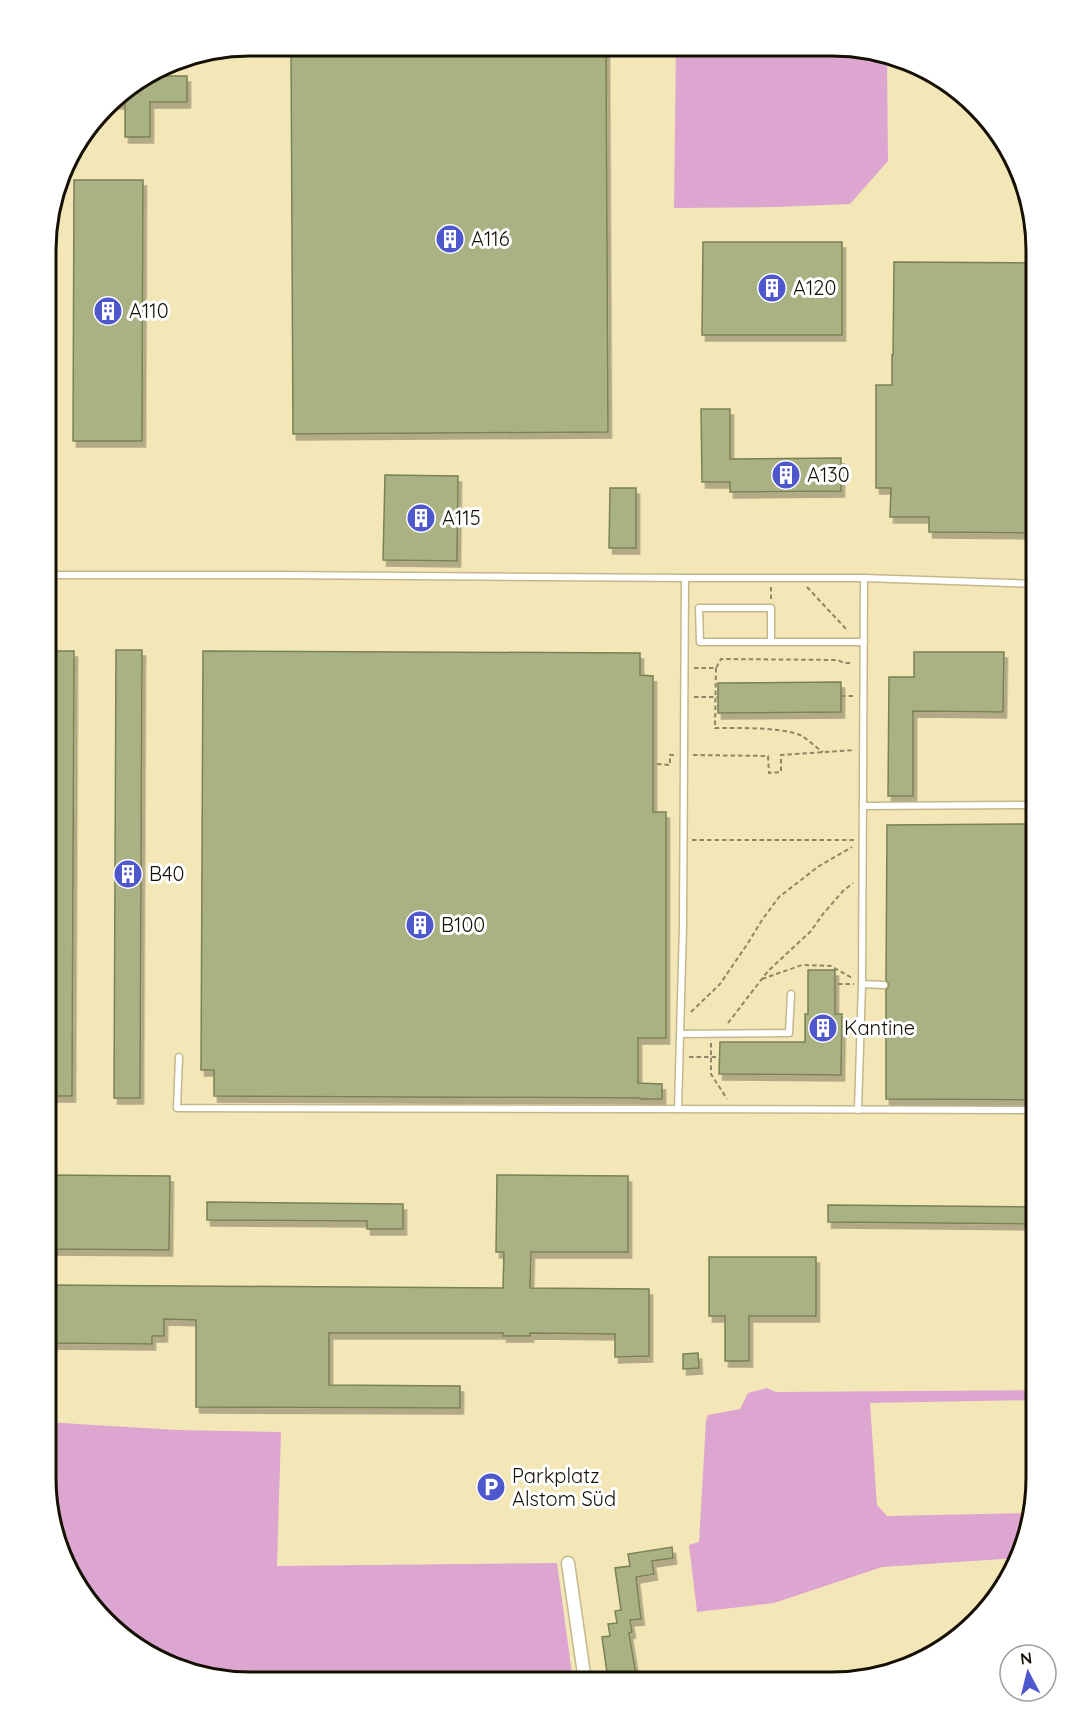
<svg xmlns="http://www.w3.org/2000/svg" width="1082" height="1727" font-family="Quicksand,sans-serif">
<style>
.green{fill:#dda6d0}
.building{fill:#aab183;stroke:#7a8155;stroke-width:1.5;filter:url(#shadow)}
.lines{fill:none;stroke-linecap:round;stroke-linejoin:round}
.service-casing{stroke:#c4b88a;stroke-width:9}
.minor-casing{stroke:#c4b88a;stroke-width:15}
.path{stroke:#8f8665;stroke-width:2;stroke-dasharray:4.5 3;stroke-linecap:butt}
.service{stroke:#fff;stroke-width:6}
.minor{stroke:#fff;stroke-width:12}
.labels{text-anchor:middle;stroke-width:6;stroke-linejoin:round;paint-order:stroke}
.poi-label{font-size:20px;fill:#151002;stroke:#fff;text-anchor:start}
.rim{fill:none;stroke:#151002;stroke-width:3}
</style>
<defs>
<filter id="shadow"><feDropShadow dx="3.5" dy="6" stdDeviation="0" flood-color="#0004"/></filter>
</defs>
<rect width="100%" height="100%" fill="#f3e7b7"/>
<g class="green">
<path d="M 676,46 L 859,47 L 887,58 L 888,161 L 850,204 L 777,207 L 674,208 Z"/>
<path d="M 767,1388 L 776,1392 L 1037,1390 L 1037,1400 L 870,1403 L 877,1505 L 887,1516 L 1032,1513 L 1026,1543 L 1018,1558 L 882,1567 L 774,1603 L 697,1612 L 689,1545 L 699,1542 L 706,1421 L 708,1415 L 740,1409 L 748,1393 Z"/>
<path d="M 45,1422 L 177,1430 L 281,1432 L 277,1566 L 557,1563 L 573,1681 L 223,1680 L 125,1639 L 60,1555 L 45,1477 Z"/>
</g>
<g class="building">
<path d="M 291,45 L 606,46 L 608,432 L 293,434 Z"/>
<path d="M 146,76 L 187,76 L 187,102 L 150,102 L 150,137 L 125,137 L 125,103 L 109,103 L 114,96 Z"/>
<path d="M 74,180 L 143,180 L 142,441 L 73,441 Z"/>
<path d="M 703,242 L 842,242 L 842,335 L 702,335 Z"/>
<path d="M 894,262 L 1037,263 L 1037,533 L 929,532 L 929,517 L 890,517 L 891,488 L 876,488 L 876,385 L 892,385 L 892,355 L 893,355 Z"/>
<path d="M 701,409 L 730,409 L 730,459 L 841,458 L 841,491 L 730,492 L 730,482 L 702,482 Z"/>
<path d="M 385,475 L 458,476 L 457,561 L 383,560 Z"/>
<path d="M 610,488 L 636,488 L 636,548 L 609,548 Z"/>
<path d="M 116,650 L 142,650 L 140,1098 L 114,1098 Z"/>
<path d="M 46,651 L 74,651 L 72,1096 L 46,1096 Z"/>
<path d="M 203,651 L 640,653 L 640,675 L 653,676 L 653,812 L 666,812 L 666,1038 L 638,1038 L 638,1083 L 662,1084 L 662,1099 L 640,1099 L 640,1098 L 214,1096 L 214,1070 L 201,1070 Z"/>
<path d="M 914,652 L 1004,652 L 1003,712 L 913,711 L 913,796 L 888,796 L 889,677 L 914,677 Z"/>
<path d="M 841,682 L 841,712 L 718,713 L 718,683 Z"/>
<path d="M 1028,824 L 1028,867 L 1037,867 L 1037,1100 L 886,1099 L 886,990 L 889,985 L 886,980 L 887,825 Z"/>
<path d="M 808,970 L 835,970 L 835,1014 L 842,1014 L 841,1075 L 719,1074 L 720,1042 L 805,1042 L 805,1014 L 808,1014 Z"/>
<path d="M 45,1175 L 170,1176 L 169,1250 L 45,1249 Z"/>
<path d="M 497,1175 L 628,1176 L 628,1252 L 531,1252 L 530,1288 L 649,1289 L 649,1356 L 615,1357 L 615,1334 L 530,1333 L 530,1336 L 503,1336 L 503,1333 L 329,1333 L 329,1385 L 460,1386 L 460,1408 L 196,1407 L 196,1320 L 164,1319 L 164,1336 L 152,1336 L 152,1344 L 45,1343 L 45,1285 L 503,1288 L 504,1252 L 496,1252 Z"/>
<path d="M 207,1202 L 403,1204 L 403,1229 L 367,1229 L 367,1221 L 207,1220 Z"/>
<path d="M 828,1205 L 1037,1207 L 1037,1224 L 828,1222 Z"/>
<path d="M 709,1257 L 816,1257 L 816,1316 L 749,1316 L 749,1361 L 725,1361 L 725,1316 L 709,1316 Z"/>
<path d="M 698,1353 L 699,1368 L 683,1369 L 683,1354 Z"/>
<path d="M 672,1547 L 673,1558 L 652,1561 L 654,1574 L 636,1577 L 641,1619 L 630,1620 L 632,1632 L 629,1633 L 637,1681 L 615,1681 L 613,1672 L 607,1673 L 602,1637 L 610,1636 L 608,1624 L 617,1623 L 615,1611 L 621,1610 L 615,1568 L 630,1566 L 628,1554 Z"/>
</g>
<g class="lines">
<g class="service-casing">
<g id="service">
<path d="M 46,575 L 277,575 L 685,578 L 683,926 L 678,1109"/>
<path d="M 685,578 L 864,578 L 1037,584"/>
<path d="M 771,642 L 700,642 L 699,608 L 771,608 L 771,642 L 864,642"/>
<path d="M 863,806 L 1037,805"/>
<path d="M 862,984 L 884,985"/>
<path d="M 680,1034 L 789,1033 L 791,994"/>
<path d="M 179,1057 L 177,1108 L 1037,1110"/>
<path d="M 858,1110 L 862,984 L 864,578"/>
</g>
</g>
<g class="minor-casing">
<path id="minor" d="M 568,1563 L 585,1681"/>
</g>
<g class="path">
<path d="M 807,587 L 848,631"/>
<path d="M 771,599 L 771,587"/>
<path d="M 694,668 L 716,668 L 721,659 L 838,660 L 844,663 L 853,663"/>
<path d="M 716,668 L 715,728 C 736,728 781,727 800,735 C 808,739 815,747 823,752"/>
<path d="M 841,696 L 854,696"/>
<path d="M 694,697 L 718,697"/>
<path d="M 693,755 L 768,756 L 769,773 L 781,772 L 781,755 L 855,750"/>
<path d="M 657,764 L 670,765 L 670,755 L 676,755"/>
<path d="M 692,840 L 854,840"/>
<path d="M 762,979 L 802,965 L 831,966 L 852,978"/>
<path d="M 838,984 L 854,984"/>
<path d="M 691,1012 L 720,984 L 748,943 L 762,920 L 779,897 L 819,866 L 852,847"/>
<path d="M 728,1023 L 768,971 L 811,931 L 823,914 L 843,891 L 853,883"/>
<path d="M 711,1043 L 711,1074 L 727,1099"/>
<path d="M 689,1057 L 720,1057"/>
</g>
<use href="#service" class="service"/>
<use href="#minor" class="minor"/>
</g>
<defs>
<g id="building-disc" transform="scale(1.5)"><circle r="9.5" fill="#4f57cd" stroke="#fff"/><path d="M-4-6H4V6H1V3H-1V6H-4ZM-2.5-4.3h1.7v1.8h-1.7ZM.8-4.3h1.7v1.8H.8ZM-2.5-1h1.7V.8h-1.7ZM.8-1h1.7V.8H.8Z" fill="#fff"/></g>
<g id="parking-disc" transform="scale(1.5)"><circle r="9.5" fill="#4f57cd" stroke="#fff"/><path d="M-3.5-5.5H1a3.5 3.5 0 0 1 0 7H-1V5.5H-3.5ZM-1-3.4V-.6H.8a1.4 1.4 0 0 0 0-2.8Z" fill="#fff"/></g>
</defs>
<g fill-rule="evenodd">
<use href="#building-disc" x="450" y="239"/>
<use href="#building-disc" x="772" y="288"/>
<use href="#building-disc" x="108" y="311"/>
<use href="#building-disc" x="786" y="475"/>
<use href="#building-disc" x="421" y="518"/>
<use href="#building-disc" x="128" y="874"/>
<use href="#building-disc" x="420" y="925"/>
<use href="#building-disc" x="823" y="1028"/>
<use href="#parking-disc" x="491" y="1487"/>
</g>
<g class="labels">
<g class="poi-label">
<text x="471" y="246">A116</text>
<text x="793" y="295">A120</text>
<text x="129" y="318">A110</text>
<text x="807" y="482">A130</text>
<text x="442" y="525">A115</text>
<text x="149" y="881">B40</text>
<text x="441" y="932">B100</text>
<text x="844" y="1035">Kantine</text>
<text x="512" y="1483">Parkplatz<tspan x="512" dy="23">Alstom Süd</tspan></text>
</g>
</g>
<path d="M0 0H1082V1727H0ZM250 56H832A194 194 0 0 1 1026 250V1478A194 194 0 0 1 832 1672H250A194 194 0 0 1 56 1478V250A194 194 0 0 1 250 56Z" fill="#fff" fill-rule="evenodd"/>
<path class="rim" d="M250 56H832A194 194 0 0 1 1026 250V1478A194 194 0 0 1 832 1672H250A194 194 0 0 1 56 1478V250A194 194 0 0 1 250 56Z"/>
<g transform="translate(1028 1673) rotate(353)"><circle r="28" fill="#ffffff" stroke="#a19f9a" stroke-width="1.5"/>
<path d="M0-4.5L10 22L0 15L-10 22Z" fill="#4f57cd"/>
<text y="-9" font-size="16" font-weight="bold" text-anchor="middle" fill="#151002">N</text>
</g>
</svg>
